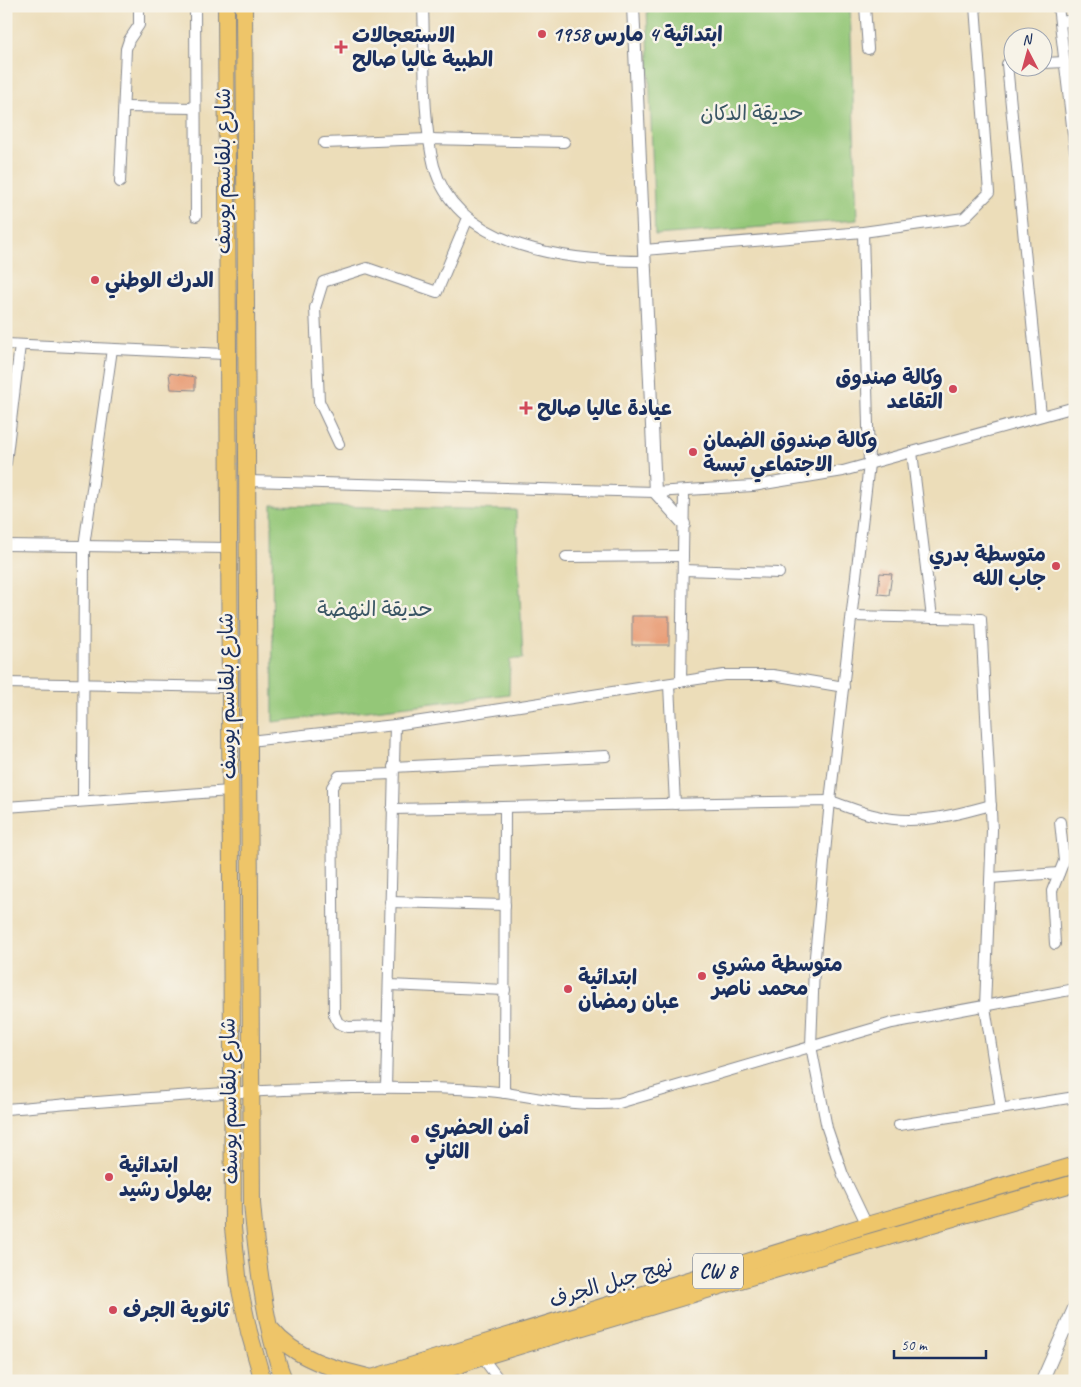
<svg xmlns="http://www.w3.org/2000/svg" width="1081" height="1387" font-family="Caveat,'Playpen Sans Arabic',sans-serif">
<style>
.green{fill:#94c778;stroke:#587b6b}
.building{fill:#e89a72}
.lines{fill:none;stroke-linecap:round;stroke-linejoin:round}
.minor-casing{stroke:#84868c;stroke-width:12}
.tertiary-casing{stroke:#84868c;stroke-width:14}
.primary-casing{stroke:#84868c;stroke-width:18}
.minor{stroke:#fff;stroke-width:10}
.tertiary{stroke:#fff;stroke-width:12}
.primary{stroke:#eec569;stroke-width:16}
.poi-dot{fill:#d1495b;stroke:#f7f3e8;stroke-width:2}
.labels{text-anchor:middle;stroke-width:5;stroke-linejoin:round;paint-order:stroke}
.shield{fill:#f7f3e8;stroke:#5d6a87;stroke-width:1}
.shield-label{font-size:20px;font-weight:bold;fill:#1b2f5e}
.poi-label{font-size:21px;font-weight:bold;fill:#1b2f5e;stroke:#f7f3e8;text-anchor:start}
.park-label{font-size:21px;fill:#395564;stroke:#f7f3e8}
.street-label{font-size:21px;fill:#1b2f5e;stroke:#f7f3e8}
</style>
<rect width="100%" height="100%" fill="#f7f3e8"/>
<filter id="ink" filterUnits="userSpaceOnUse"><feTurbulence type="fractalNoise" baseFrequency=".02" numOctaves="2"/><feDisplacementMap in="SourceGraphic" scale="10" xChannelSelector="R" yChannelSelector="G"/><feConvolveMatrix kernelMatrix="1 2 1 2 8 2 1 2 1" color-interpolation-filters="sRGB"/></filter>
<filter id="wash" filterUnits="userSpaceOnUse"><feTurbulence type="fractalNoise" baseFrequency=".0096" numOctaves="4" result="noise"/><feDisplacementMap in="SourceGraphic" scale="20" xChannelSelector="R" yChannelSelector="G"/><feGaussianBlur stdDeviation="1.12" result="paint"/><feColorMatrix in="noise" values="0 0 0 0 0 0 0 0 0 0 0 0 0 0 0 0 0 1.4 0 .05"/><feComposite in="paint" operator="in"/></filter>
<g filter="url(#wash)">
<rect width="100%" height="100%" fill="#ecddb9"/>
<g class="green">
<path d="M 647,6 L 850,6 L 857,220 L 655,235 Z"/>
<path d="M 272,505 L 516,510 L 523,659 L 510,659 L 509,694 L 273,722 Z"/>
</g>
<g id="blocks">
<g class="building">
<path d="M 169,373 L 195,377 L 195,390 L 171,389 Z"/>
<path d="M 880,573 L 892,574 L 889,595 L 878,594 Z"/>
<rect x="632" y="616" width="37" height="29"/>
</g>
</g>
</g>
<g filter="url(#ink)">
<use href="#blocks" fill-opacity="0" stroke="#84868c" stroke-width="1"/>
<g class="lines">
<g class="minor-casing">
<g id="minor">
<path d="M 195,6 L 196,216"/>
<path d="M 423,6 C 425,54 422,120 434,166 C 457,250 572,261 644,261"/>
<path d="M 865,6 L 868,49"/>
<path d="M 1058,6 L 1075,151"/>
<path d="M 1060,22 L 1075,20"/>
<path d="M 1014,63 L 1007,64 L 1041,416"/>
<path d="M 1044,63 L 1065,62"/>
<path d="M 124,107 L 195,108"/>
<path d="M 324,143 L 428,139 L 564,142"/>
<path d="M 120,182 L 126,49 L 129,40 L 139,25 L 139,6"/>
<path d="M 863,232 L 869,464 L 830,801 L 814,967 L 811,1046 L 827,1128 L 843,1175 L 867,1225"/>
<path d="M 644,250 L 863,232 L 964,218 L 989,193 L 975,6"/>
<path d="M 6,344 L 225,354"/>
<path d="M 339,444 L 319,401 L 315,308 L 323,282 L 367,268 L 437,292 L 468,218"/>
<path d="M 912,452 L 932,618"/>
<path d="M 6,463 L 20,345"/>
<path d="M 246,481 L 655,492 L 753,486 L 843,471 L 1075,407"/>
<path d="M 6,545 L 229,548"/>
<path d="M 566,557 L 683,556"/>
<path d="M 683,570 L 779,573"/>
<path d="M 852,616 L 981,619 L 992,830 L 985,1007 L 1001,1109"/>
<path d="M 681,682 L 684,491"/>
<path d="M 6,683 L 230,687"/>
<path d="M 669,685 L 675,804"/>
<path d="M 249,741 L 395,725 L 724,675 L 773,675 L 844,687"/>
<path d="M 393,767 L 606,756"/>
<path d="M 83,801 L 84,546 L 112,349"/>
<path d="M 6,807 L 230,791"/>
<path d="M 392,809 L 830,801 C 846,806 861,813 877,816 C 915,826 955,815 991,805"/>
<path d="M 991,878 L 1059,873"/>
<path d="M 390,902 L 505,905"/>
<path d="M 1055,944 L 1052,891 L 1064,861 L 1060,822"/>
<path d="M 389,985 L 505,990"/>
<path d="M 388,1026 L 348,1027 L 338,1023 L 334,1014 L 332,787 L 339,776 L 393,774"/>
<path d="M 386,1088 L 395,725"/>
<path d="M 504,1093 L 505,807"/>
<path d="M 6,1109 C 141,1099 276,1086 412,1088 C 443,1088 475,1089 506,1093 C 544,1099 581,1107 619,1103 L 892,1023 L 1075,989"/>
<path d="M 899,1125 L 1075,1097"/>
<path d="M 1065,1328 L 1075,1331"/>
<path d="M 482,1357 L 500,1381"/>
</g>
</g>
<g class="tertiary-casing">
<g id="tertiary">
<path d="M 633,6 L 655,492 L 684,524"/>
<path d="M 1042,1381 L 1075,1306"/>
</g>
</g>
<g class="primary-casing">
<g id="primary">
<path d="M 226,6 C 225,414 231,821 233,1228 L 239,1285 L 249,1332 L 263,1381"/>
<path d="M 244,6 L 252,1203 C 256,1250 261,1295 272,1340 C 276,1354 278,1368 285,1381"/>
<path d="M 271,1329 C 296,1360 335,1369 372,1378"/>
<path d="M 362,1381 L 867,1225 L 1075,1165"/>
<path d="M 414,1381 L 482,1357 L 811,1259 L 1075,1183"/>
</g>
</g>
<use href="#minor" class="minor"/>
<use href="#tertiary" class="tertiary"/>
<use href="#primary" class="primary"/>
</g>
</g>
<g class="poi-dot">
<circle cx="542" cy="34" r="5"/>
<path d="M338.5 39.5h5v5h5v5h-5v5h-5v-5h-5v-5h5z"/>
<circle cx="95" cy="280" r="5"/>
<circle cx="953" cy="389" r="5"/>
<path d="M523.5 400.5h5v5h5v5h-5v5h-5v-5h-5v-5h5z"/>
<circle cx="693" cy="452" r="5"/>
<circle cx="1056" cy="566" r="5"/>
<circle cx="702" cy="976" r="5"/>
<circle cx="568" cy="989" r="5"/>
<circle cx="415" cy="1139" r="5"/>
<circle cx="109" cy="1177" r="5"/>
<circle cx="113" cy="1310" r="5"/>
</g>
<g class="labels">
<rect class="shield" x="693" y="1253.5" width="50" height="35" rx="4"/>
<g class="shield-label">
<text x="718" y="1278">CW 8</text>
</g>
<g class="poi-label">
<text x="552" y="41">ابتدائية 4 مارس 1958</text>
<text x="352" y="42">الاستعجالات<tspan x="352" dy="24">الطبية عاليا صالح</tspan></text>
<text x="105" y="287">الدرك الوطني</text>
<text x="943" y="384" text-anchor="end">وكالة صندوق<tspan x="943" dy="24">التقاعد</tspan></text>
<text x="537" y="415">عيادة عاليا صالح</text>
<text x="703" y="447">وكالة صندوق الضمان<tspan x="703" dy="24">الاجتماعي تبسة</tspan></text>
<text x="1046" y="561" text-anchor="end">متوسطة بدري<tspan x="1046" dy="24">جاب الله</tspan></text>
<text x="712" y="971">متوسطة مشري<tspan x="712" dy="24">محمد ناصر</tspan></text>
<text x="578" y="984">ابتدائية<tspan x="578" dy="24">عبان رمضان</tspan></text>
<text x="425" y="1134">أمن الحضري<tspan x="425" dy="24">الثاني</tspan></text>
<text x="119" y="1172">ابتدائية<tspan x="119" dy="24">بهلول رشيد</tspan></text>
<text x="123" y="1317">ثانوية الجرف</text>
</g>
<g class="park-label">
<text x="752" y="120">حديقة الدكان</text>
<text x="375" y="616">حديقة النهضة</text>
</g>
<g class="street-label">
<text transform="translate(223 171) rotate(-90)" y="7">شارع بلقاسم يوسف</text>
<text transform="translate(227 696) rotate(-91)" y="7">شارع بلقاسم يوسف</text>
<text transform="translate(229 1101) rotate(-91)" y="7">شارع بلقاسم يوسف</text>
<text transform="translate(611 1282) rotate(-17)" y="7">نهج جبل الجرف</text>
</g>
</g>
<rect width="1081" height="1387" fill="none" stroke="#f7f3e8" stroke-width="25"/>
<g transform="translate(1028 52) rotate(354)"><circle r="24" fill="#f7f3e8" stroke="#9fa5b1"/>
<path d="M0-4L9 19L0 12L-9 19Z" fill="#d1495b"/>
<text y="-8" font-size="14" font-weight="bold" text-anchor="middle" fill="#1b2f5e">N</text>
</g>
<path d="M894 1350v8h92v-8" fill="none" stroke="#1b2f5e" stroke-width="2.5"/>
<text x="901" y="1350" font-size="15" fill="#1b2f5e" stroke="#f7f3e8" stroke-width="4" paint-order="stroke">50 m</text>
</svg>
